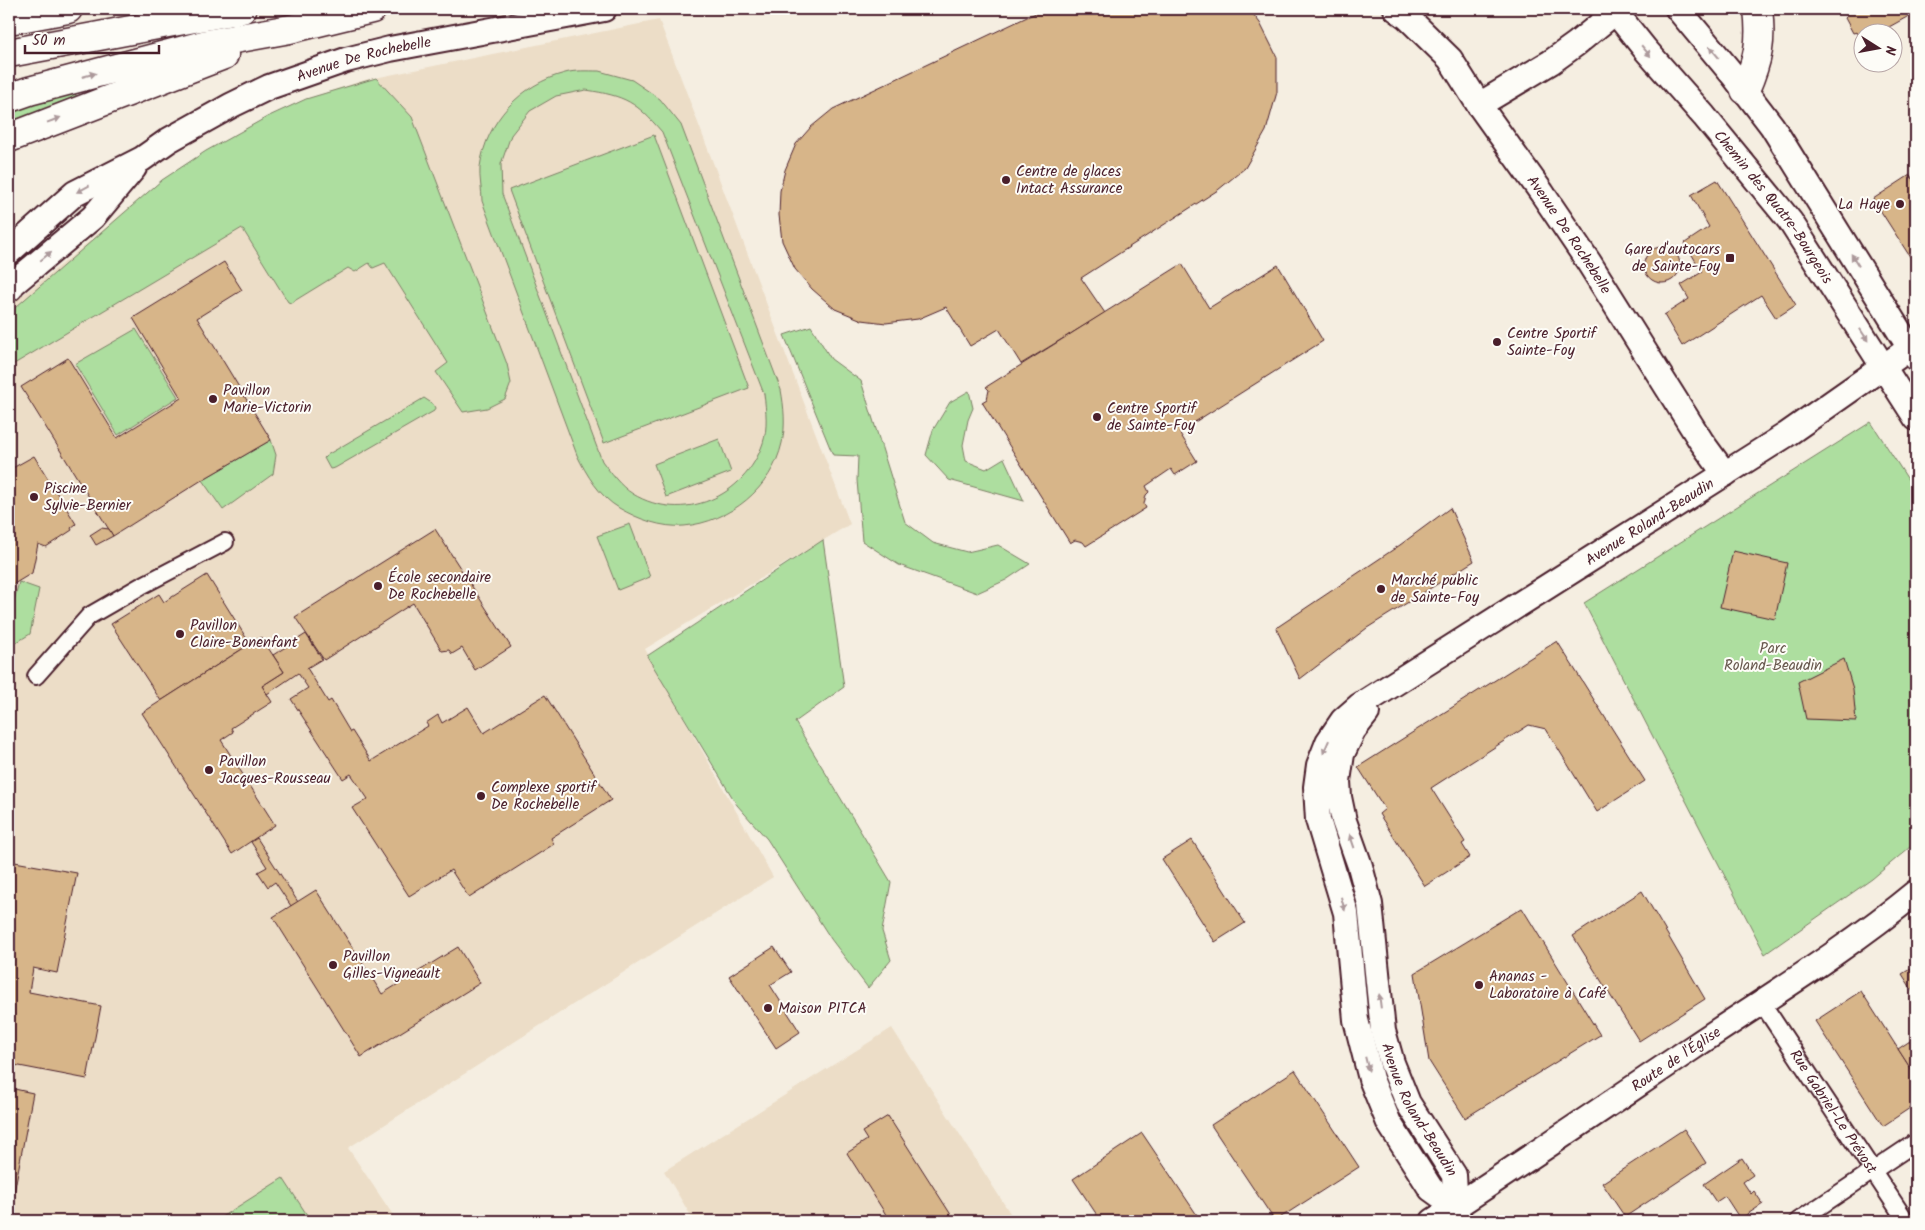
<svg xmlns="http://www.w3.org/2000/svg" width="1925" height="1230" font-family="Kalam,sans-serif">
<style>
.built{fill:#ecddc7}
.green{fill:#adde9f;stroke:#7c7e65;fill-rule:evenodd}
.building{fill:#d7b589;stroke:#4a1f2b}
.lines{fill:none;stroke-linecap:round;stroke-linejoin:round}
.street-casing{stroke:#4a1f2b;stroke-width:20}
.secondary-casing{stroke:#4a1f2b;stroke-width:28}
.highway-casing{stroke:#4a1f2b;stroke-width:31}
.street{stroke:#fdfcf7;stroke-width:16}
.secondary{stroke:#fdfcf7;stroke-width:24}
.highway{stroke:#fdfcf7;stroke-width:28}
.oneway{fill:#ac999b}
.poi-dot{fill:#4a1f2b;stroke:#fdfcf7;stroke-width:2}
.labels{text-anchor:middle;stroke-width:4;stroke-linejoin:round;paint-order:stroke}
.street-label{font-size:15px;fill:#4a1f2b;stroke:#fdfcf7}
.poi-label{font-size:15px;fill:#4a1f2b;stroke:#fdfcf7;text-anchor:start}
.park-label{font-size:15px;fill:#68584e;stroke:#fdfcf7}
</style>
<rect width="100%" height="100%" fill="#f5eee1"/>
<filter id="ink" filterUnits="userSpaceOnUse"><feTurbulence type="fractalNoise" baseFrequency=".02" numOctaves="2"/><feDisplacementMap in="SourceGraphic" scale="10" xChannelSelector="R" yChannelSelector="G"/><feConvolveMatrix kernelMatrix="1 2 1 2 8 2 1 2 1" color-interpolation-filters="sRGB"/></filter>
<g filter="url(#ink)">
<g class="built">
<path d="M 659,20 L 850,524 L 645,649 L 773,877 L 348,1148 L 397,1221 L 9,1221 L 9,306 L 67,260 L 162,180 L 206,151 L 267,117 L 306,99 L 365,80 Z"/>
<path d="M 892,1028 L 1015,1221 L 694,1221 L 664,1171 Z"/>
</g>
<g class="green">
<path d="M 599,71 L 632,80 L 660,99 L 681,125 L 781,390 C 784,406 786,426 782,443 C 772,488 730,522 684,526 C 662,528 638,519 619,508 C 600,497 586,474 577,455 L 482,201 C 482,190 479,178 480,167 C 486,121 521,84 565,73 C 575,70 588,71 599,71 ZM 586,90 C 626,96 636,102 662,132 L 764,394 C 766,410 768,428 763,443 C 745,497 683,524 633,494 C 620,486 611,473 602,461 L 502,194 L 501,164 L 511,135 L 530,111 L 556,96 Z"/>
<path d="M 376,78 L 412,117 L 507,364 L 511,383 L 505,399 L 487,408 L 463,412 L 436,372 L 448,363 L 385,263 L 373,268 L 369,263 L 355,272 L 348,268 L 291,303 L 288,302 L 242,228 L 9,367 L 9,313 L 162,180 L 206,151 L 267,117 L 306,99 Z"/>
<path d="M 73,88 L 77,98 L 25,117 L 9,125 L 9,112 Z"/>
<path d="M 654,135 L 749,388 L 604,443 L 509,190 Z"/>
<path d="M 811,326 L 831,359 L 861,381 L 905,522 L 933,543 L 967,552 L 998,545 L 1030,564 L 1006,580 L 977,593 L 899,565 L 862,541 L 857,480 L 858,456 L 833,455 L 784,335 Z"/>
<path d="M 136,329 L 178,397 L 118,435 L 75,364 Z"/>
<path d="M 969,391 L 973,408 L 968,420 L 963,445 L 966,461 L 986,469 L 1004,458 L 1024,501 L 949,480 L 926,455 L 933,430 L 950,402 Z"/>
<path d="M 424,398 L 433,404 L 435,408 L 434,411 L 335,468 L 330,469 L 324,458 L 327,455 Z"/>
<path d="M 1871,422 L 1916,492 L 1916,842 L 1872,879 L 1765,954 L 1584,603 Z"/>
<path d="M 719,439 L 731,472 L 666,497 L 654,464 Z"/>
<path d="M 271,440 L 276,455 L 273,474 L 223,510 L 202,480 Z"/>
<path d="M 630,524 L 650,577 L 618,590 L 597,536 Z"/>
<path d="M 823,540 L 844,687 L 795,722 L 891,882 L 882,931 L 891,960 L 868,988 L 831,939 L 767,839 L 737,805 L 647,656 Z"/>
<path d="M 19,582 L 39,589 L 30,634 L 9,647 L 9,619 Z"/>
<path d="M 283,1178 L 311,1221 L 215,1221 Z"/>
</g>
<g class="building">
<path d="M 1044,9 L 1249,9 L 1260,23 L 1277,57 L 1277,92 L 1266,131 L 1245,168 L 1218,190 L 1081,278 L 1105,313 L 1021,364 L 999,329 L 970,346 L 946,307 L 918,319 L 886,323 L 862,320 L 835,309 L 812,289 L 795,269 L 782,241 L 779,215 L 780,191 L 785,170 L 796,144 L 811,127 L 833,109 Z"/>
<path d="M 1843,9 L 1916,9 L 1916,12 L 1880,32 L 1862,32 L 1862,42 L 1857,32 L 1853,33 L 1845,18 L 1847,16 Z"/>
<path d="M 1910,175 L 1916,184 L 1916,266 L 1873,199 Z"/>
<path d="M 1717,180 L 1796,305 L 1776,318 L 1761,295 L 1682,346 L 1664,315 L 1689,299 L 1681,285 L 1702,272 L 1685,243 L 1709,227 L 1691,195 Z"/>
<circle cx="1662" cy="265" r="18"/>
<path d="M 224,262 L 242,290 L 197,318 L 271,440 L 202,480 L 113,536 L 21,387 L 68,358 L 117,438 L 181,398 L 133,318 Z"/>
<path d="M 1182,264 L 1209,308 L 1278,265 L 1323,341 L 1179,432 L 1197,461 L 1175,475 L 1171,469 L 1146,486 L 1149,492 L 1146,495 L 1144,504 L 1146,508 L 1086,546 L 1083,542 L 1075,540 L 1070,543 L 982,402 L 987,399 L 989,390 L 986,387 Z"/>
<path d="M 34,456 L 76,524 L 71,528 L 72,530 L 46,547 L 38,544 L 32,573 L 9,587 L 9,470 Z"/>
<path d="M 1450,508 L 1474,561 L 1367,628 L 1300,679 L 1276,628 L 1400,545 Z"/>
<path d="M 101,528 L 109,529 L 113,536 L 96,545 L 90,535 Z"/>
<path d="M 435,529 L 511,647 L 475,670 L 462,648 L 452,654 L 449,650 L 442,651 L 413,603 L 324,660 L 295,617 Z"/>
<path d="M 1733,551 L 1787,563 L 1775,619 L 1720,607 Z"/>
<path d="M 207,575 L 250,644 L 161,701 L 111,624 L 159,594 L 164,602 Z"/>
<path d="M 306,634 L 322,659 L 307,668 L 328,702 L 331,700 L 350,732 L 352,731 L 371,761 L 428,726 L 426,723 L 438,715 L 442,723 L 468,707 L 484,733 L 545,695 L 611,800 L 551,838 L 554,844 L 469,898 L 451,870 L 409,896 L 352,808 L 368,799 L 351,774 L 343,779 L 291,699 L 308,688 L 298,673 L 267,694 L 262,686 L 284,672 L 273,655 Z"/>
<path d="M 261,637 L 284,672 L 262,686 L 272,702 L 231,728 L 233,732 L 221,740 L 275,825 L 232,854 L 142,713 Z"/>
<path d="M 1557,641 L 1645,781 L 1597,812 L 1546,729 L 1529,725 L 1431,788 L 1465,842 L 1462,844 L 1470,857 L 1425,886 L 1379,814 L 1385,809 L 1358,767 Z"/>
<path d="M 1844,659 L 1853,689 L 1856,721 L 1806,719 L 1798,682 Z"/>
<path d="M 257,838 L 298,902 L 291,906 L 275,882 L 268,887 L 258,872 L 267,867 L 251,842 Z"/>
<path d="M 1192,840 L 1245,923 L 1215,942 L 1162,859 Z"/>
<path d="M 9,861 L 77,873 L 57,973 L 33,968 L 29,992 L 101,1006 L 87,1079 L 14,1065 L 10,1088 L 33,1093 L 9,1219 Z"/>
<path d="M 316,890 L 382,994 L 458,947 L 480,983 L 361,1057 L 273,917 Z"/>
<path d="M 1642,891 L 1705,999 L 1639,1041 L 1573,936 Z"/>
<path d="M 1522,908 L 1600,1035 L 1465,1118 L 1429,1061 L 1415,973 Z"/>
<path d="M 774,947 L 791,972 L 770,985 L 800,1032 L 776,1048 L 729,976 Z"/>
<path d="M 1916,958 L 1916,996 L 1902,974 L 1915,966 L 1912,961 Z"/>
<path d="M 1861,991 L 1916,1077 L 1916,1104 L 1883,1126 L 1815,1021 Z"/>
<path d="M 1916,1037 L 1916,1077 L 1898,1049 Z"/>
<path d="M 1295,1070 L 1359,1167 L 1275,1221 L 1211,1125 Z"/>
<path d="M 888,1116 L 955,1221 L 890,1221 L 847,1153 L 867,1140 L 862,1132 Z"/>
<path d="M 1684,1129 L 1706,1163 L 1625,1217 L 1602,1183 Z"/>
<path d="M 1142,1133 L 1201,1221 L 1101,1221 L 1073,1179 Z"/>
<path d="M 1742,1158 L 1753,1175 L 1743,1182 L 1751,1194 L 1754,1191 L 1763,1204 L 1740,1219 L 1725,1196 L 1716,1202 L 1704,1184 Z"/>
</g>
<g class="lines">
<g class="street-casing">
<g id="street">
<path d="M 36,676 L 89,616 L 141,586 L 225,542"/>
<path id="s1" d="M 1762,1003 L 1906,1221"/>
<path d="M 1456,1207 L 1465,1221"/>
<path d="M 1798,1221 L 1916,1142"/>
</g>
</g>
<g class="secondary-casing">
<g id="secondary">
<path id="s2" d="M 1396,9 L 1407,17 L 1450,59 L 1479,105 L 1542,193 L 1588,261 L 1701,441 L 1725,474"/>
<path id="s3" d="M 1613,9 L 1645,49 L 1704,116 L 1790,221 L 1916,418"/>
<path d="M 1678,9 L 1733,75 L 1772,126 L 1916,358"/>
<path d="M 1479,105 L 1551,62 L 1576,44 L 1619,9"/>
<path id="s4" d="M 9,252 L 75,193 L 142,159 L 169,140 L 232,105 L 269,87 L 346,60 L 390,49 L 604,9"/>
<path d="M 9,287 L 93,217 L 134,168"/>
<path id="s5" d="M 1367,713 L 1353,731 L 1342,754 L 1338,781 L 1339,797 L 1344,821 L 1360,866 L 1370,904 L 1383,1031 L 1392,1063 L 1408,1103 L 1454,1175 L 1456,1207"/>
<path id="s6" d="M 1456,1207 L 1431,1189 L 1389,1123 L 1371,1079 L 1356,1020 L 1346,913 L 1318,820 L 1316,787 L 1319,765 L 1328,742 L 1343,720 L 1359,706 L 1786,435 L 1910,348"/>
<path id="s7" d="M 1433,1221 C 1520,1165 1606,1106 1692,1048 C 1768,997 1846,950 1916,892"/>
</g>
</g>
<g class="highway-casing">
<g id="highway">
<path d="M 9,20 L 68,9"/>
<path d="M 9,53 L 242,9"/>
<path d="M 1745,90 C 1758,60 1762,42 1758,9"/>
<path d="M 9,98 L 29,91 L 207,44 L 290,29 L 372,9"/>
<path d="M 9,138 L 224,55"/>
<path d="M 9,286 L 9,287"/>
</g>
</g>
<use href="#street" class="street"/>
<use href="#secondary" class="secondary"/>
<use href="#highway" class="highway"/>
</g>
<defs><path id="oneway-solid" d="M-6-.8H1V-3.2L6.5 0L1 3.2V.8H-6Z" transform="scale(1.25)"/></defs>
<g class="oneway">
<use href="#oneway-solid" transform="translate(1646 51) rotate(50)"/>
<use href="#oneway-solid" transform="translate(1714 52) rotate(-130)"/>
<use href="#oneway-solid" transform="translate(89 75) rotate(-15)"/>
<use href="#oneway-solid" transform="translate(54 120) rotate(-21)"/>
<use href="#oneway-solid" transform="translate(83 189) rotate(152)"/>
<use href="#oneway-solid" transform="translate(46 256) rotate(-40)"/>
<use href="#oneway-solid" transform="translate(1855 260) rotate(-122)"/>
<use href="#oneway-solid" transform="translate(1864 335) rotate(57)"/>
<use href="#oneway-solid" transform="translate(1326 747) rotate(114)"/>
<use href="#oneway-solid" transform="translate(1352 841) rotate(-109)"/>
<use href="#oneway-solid" transform="translate(1343 904) rotate(74)"/>
<use href="#oneway-solid" transform="translate(1380 1001) rotate(-97)"/>
<use href="#oneway-solid" transform="translate(1367 1064) rotate(76)"/>
</g>
</g>
<g class="poi-dot">
<circle cx="1006" cy="180" r="5"/>
<circle cx="1900" cy="204" r="5"/>
<rect x="1725" y="253" width="10" height="10" rx="2.5"/>
<circle cx="1497" cy="342" r="5"/>
<circle cx="213" cy="399" r="5"/>
<circle cx="1097" cy="417" r="5"/>
<circle cx="34" cy="497" r="5"/>
<circle cx="378" cy="586" r="5"/>
<circle cx="1381" cy="589" r="5"/>
<circle cx="180" cy="634" r="5"/>
<circle cx="209" cy="770" r="5"/>
<circle cx="481" cy="796" r="5"/>
<circle cx="333" cy="965" r="5"/>
<circle cx="1479" cy="985" r="5"/>
<circle cx="768" cy="1008" r="5"/>
</g>
<g class="labels">
<g class="street-label">
<text dy="5" stroke="none"><textPath href="#s4" startOffset="409">Avenue De Rochebelle</textPath></text>
<text dy="5" stroke="none"><textPath href="#s3" startOffset="255">Chemin des Quatre-Bourgeois</textPath></text>
<text dy="5" stroke="none"><textPath href="#s2" startOffset="286">Avenue De Rochebelle</textPath></text>
<text dy="5" stroke="none"><textPath href="#s6" startOffset="894">Avenue Roland-Beaudin</textPath></text>
<text dy="5" stroke="none"><textPath href="#s7" startOffset="292">Route de l'Église</textPath></text>
<text dy="5" stroke="none"><textPath href="#s5" startOffset="418">Avenue Roland-Beaudin</textPath></text>
<text dy="5" stroke="none"><textPath href="#s1" startOffset="130">Rue Gabriel-Le Prévost</textPath></text>
</g>
<g class="poi-label">
<text x="1016" y="176">Centre de glaces<tspan x="1016" dy="17">Intact Assurance</tspan></text>
<text x="1890" y="209" text-anchor="end">La Haye</text>
<text x="1720" y="254" text-anchor="end">Gare d'autocars<tspan x="1720" dy="17">de Sainte-Foy</tspan></text>
<text x="1507" y="338">Centre Sportif<tspan x="1507" dy="17">Sainte-Foy</tspan></text>
<text x="223" y="395">Pavillon<tspan x="223" dy="17">Marie-Victorin</tspan></text>
<text x="1107" y="413">Centre Sportif<tspan x="1107" dy="17">de Sainte-Foy</tspan></text>
<text x="44" y="493">Piscine<tspan x="44" dy="17">Sylvie-Bernier</tspan></text>
<text x="388" y="582">École secondaire<tspan x="388" dy="17">De Rochebelle</tspan></text>
<text x="1391" y="585">Marché public<tspan x="1391" dy="17">de Sainte-Foy</tspan></text>
<text x="190" y="630">Pavillon<tspan x="190" dy="17">Claire-Bonenfant</tspan></text>
<text x="219" y="766">Pavillon<tspan x="219" dy="17">Jacques-Rousseau</tspan></text>
<text x="491" y="792">Complexe sportif<tspan x="491" dy="17">De Rochebelle</tspan></text>
<text x="343" y="961">Pavillon<tspan x="343" dy="17">Gilles-Vigneault</tspan></text>
<text x="1489" y="981">Ananas -<tspan x="1489" dy="17">Laboratoire à Café</tspan></text>
<text x="778" y="1013">Maison PITCA</text>
</g>
<g class="park-label">
<text x="1773" y="653">Parc<tspan x="1773" dy="17">Roland-Beaudin</tspan></text>
</g>
</g>
<rect width="1925" height="1230" fill="none" stroke="#fdfcf7" stroke-width="30"/>
<rect x="15" y="15" width="1895" height="1200" fill="none" stroke="#4a1f2b" stroke-width="2" filter="url(#ink)"/>
<g transform="translate(1878 48) rotate(101)"><circle r="24" fill="#fdfcf7" stroke="#b5a4a5"/>
<path d="M0-4L9 19L0 12L-9 19Z" fill="#4a1f2b"/>
<text y="-8" font-size="14" font-weight="bold" text-anchor="middle" fill="#4a1f2b">N</text>
</g>
<path d="M25 45v8h134v-8" fill="none" stroke="#4a1f2b" stroke-width="2.5"/>
<text x="32" y="45" font-size="15" fill="#4a1f2b" stroke="#fdfcf7" stroke-width="4" paint-order="stroke">50 m</text>
</svg>
